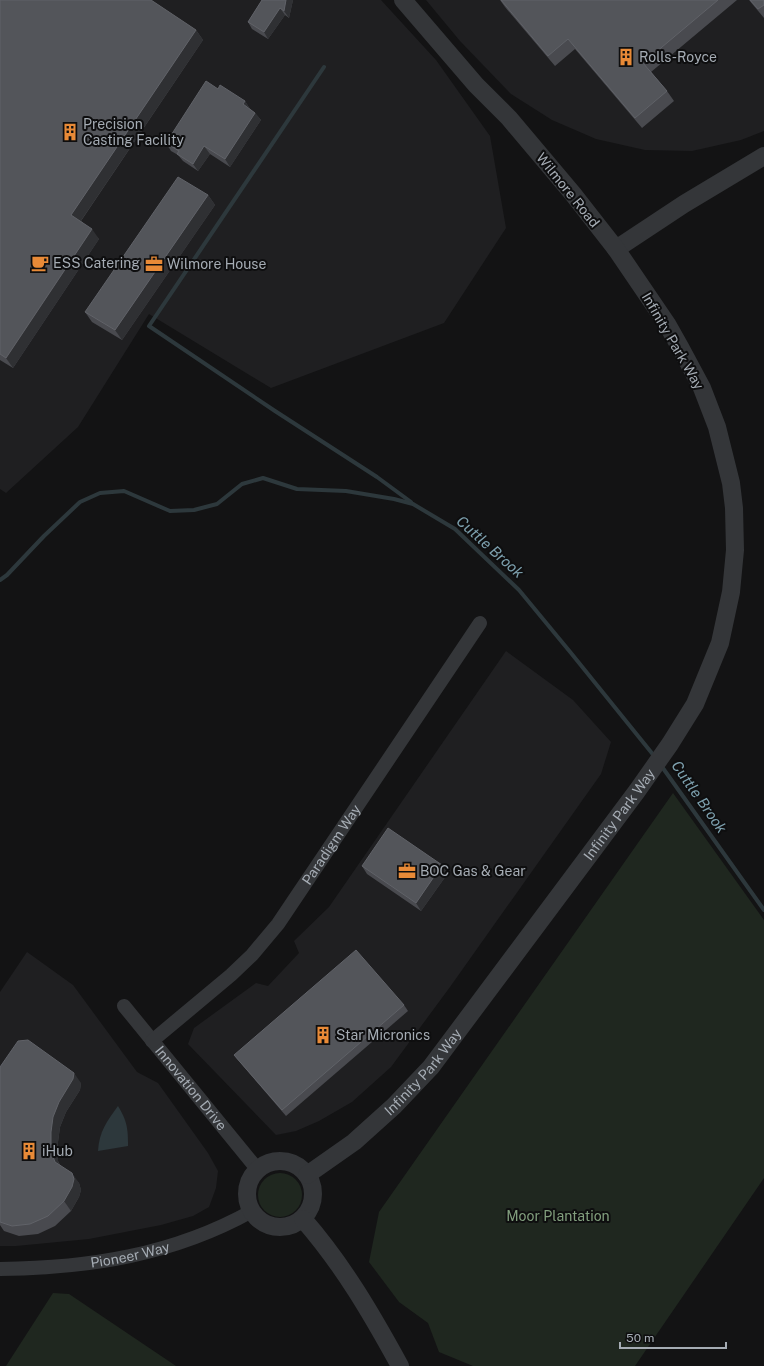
<svg xmlns="http://www.w3.org/2000/svg" width="764" height="1366" font-family="'Public Sans',sans-serif">
<style>
.built{fill:#1f1f21}
.green{fill:#1f271f}
.water{fill:#2d383c}
.lines{fill:none;stroke-linecap:round;stroke-linejoin:round}
.stream{stroke:#2d383c;stroke-width:4}
.minor{stroke:#343639;stroke-width:14}
.tertiary{stroke:#343639;stroke-width:18}
.wall{fill:#494a4f}
.shaded-wall{fill:#2f3033}
.building{fill:#53555a;stroke:#606268}
.labels{text-anchor:middle;stroke-width:4;stroke-linejoin:round;paint-order:stroke}
.poi-label{font-size:14px;fill:#a5acb4;stroke:#0e0e0f;text-anchor:start}
.street-label{font-size:14px;fill:#a5acb4;stroke:#0e0e0f}
.park-label{font-size:14px;fill:#819e7d;stroke:#0e0e0f}
.water-label{font-size:15px;font-style:italic;fill:#7da0ae;stroke:#0e0e0f}
</style>
<rect width="100%" height="100%" fill="#131314"/>
<g class="built">
<path d="M 0,0 L 381,0 L 436,60 L 490,136 L 506,228 L 444,323 L 271,388 L 149,314 L 78,427 L 6,493 L 0,489 Z"/>
<path d="M 426,0 L 764,0 L 764,131 L 741,140 L 692,151 L 645,150 L 596,139 L 552,120 L 511,94 L 460,41 Z"/>
<path d="M 506,651 L 573,700 L 611,742 L 601,774 L 450,987 L 391,1067 L 352,1102 L 319,1121 L 296,1131 L 276,1135 L 188,1044 L 194,1028 L 256,983 L 268,986 L 299,953 L 294,941 L 329,907 Z"/>
<path d="M 27,952 L 73,985 L 137,1072 L 158,1083 L 208,1153 L 218,1171 L 216,1188 L 209,1207 L 193,1216 L 161,1225 L 89,1239 L 16,1246 L 0,1246 L 0,992 Z"/>
</g>
<g class="green">
<path d="M 673,793 L 764,920 L 764,1178 L 635,1366 L 473,1366 L 439,1352 L 428,1323 L 399,1302 L 369,1262 L 379,1212 Z"/>
<circle cx="280" cy="1195" r="22"/>
<path d="M 53,1293 L 69,1294 L 176,1366 L 6,1366 Z"/>
</g>
<path class="water" d="M 118,1106 C 127,1121 128,1128 128,1146 L 98,1151 C 99,1132 107,1121 118,1106 Z"/>
<g class="lines">
<g class="stream">
<path d="M 324,67 L 149,326 L 275,411 L 377,477 L 411,502"/>
<path d="M 0,580 L 7,575 L 44,536 L 80,502 L 100,493 L 124,491 L 170,511 L 194,510 L 217,504 L 242,484 L 263,478 L 297,489 L 346,491 L 394,499 L 413,504 L 455,529 L 519,590 L 571,653 L 655,757"/>
<path d="M 660,764 L 764,910"/>
</g>
<g class="minor">
<path id="s1" d="M 124,1006 L 258,1170"/>
<path id="s2" d="M 152,1041 L 231,975 L 252,955 L 278,924 L 480,623"/>
<path id="s3" d="M 0,1269 C 89,1268 173,1255 252,1211"/>
</g>
<g class="tertiary">
<path d="M 616,249 L 684,204 L 764,156"/>
<circle cx="280" cy="1194" r="33"/>
<path id="s4" d="M 307,1175 L 354,1142 L 394,1106 L 431,1067 L 637,791 L 670,744 L 695,704 L 720,643 L 731,592 L 735,550 L 734,508 L 731,483 L 717,427 L 702,388 L 680,347 L 667,324 L 616,249 L 573,194 L 509,118 L 476,85 L 403,0"/>
<path d="M 303,1219 C 343,1265 371,1313 400,1366"/>
</g>
</g>
<g class="wall">
<path d="M 0,0 L 196,30 L 203,40 L 81,221 L 99,239 L 13,368 L 0,360 Z"/>
<path d="M 262,0 L 293,0 L 289,18 L 285,15 L 268,39 L 252,29 L 248,22 Z"/>
<path d="M 500,0 L 737,0 L 651,72 L 667,91 L 674,101 L 642,128 L 575,49 L 555,66 L 505,7 Z"/>
<path d="M 749,0 L 764,0 L 764,18 Z"/>
<path d="M 218,89 L 245,101 L 250,109 L 255,113 L 261,120 L 230,167 L 210,154 L 198,171 L 183,161 L 178,155 L 171,151 L 166,143 Z"/>
<path d="M 208,195 L 215,205 L 122,340 L 92,322 L 85,312 Z"/>
<path d="M 362,866 L 448,873 L 421,911 L 367,874 Z"/>
<path d="M 404,1005 L 408,1011 L 286,1116 L 238,1060 L 234,1055 Z"/>
<path d="M 0,1067 L 81,1083 L 80,1090 L 66,1112 L 60,1127 L 58,1142 L 58,1161 L 60,1165 L 79,1183 L 81,1190 L 79,1197 L 71,1211 L 55,1226 L 38,1234 L 19,1236 L 4,1231 L 0,1225 Z"/>
</g>
<g class="shaded-wall">
<path d="M 286,0 L 293,0 L 289,18 L 284,11 Z"/>
<path d="M 280,8 L 285,15 L 268,39 L 264,32 Z"/>
<path d="M 196,30 L 203,40 L 78,225 L 71,215 Z"/>
<path d="M 245,101 L 250,109 L 248,112 L 243,104 Z"/>
<path d="M 255,113 L 261,120 L 230,167 L 225,159 Z"/>
<path d="M 204,146 L 210,154 L 198,171 L 193,164 Z"/>
<path d="M 208,195 L 215,205 L 122,340 L 115,330 Z"/>
<path d="M 92,229 L 99,239 L 13,368 L 6,358 Z"/>
<path d="M 442,865 L 448,873 L 421,911 L 416,903 Z"/>
<path d="M 74,1073 L 81,1083 L 80,1090 L 66,1112 L 60,1127 L 58,1142 L 58,1161 L 62,1172 L 55,1162 L 51,1151 L 51,1132 L 53,1117 L 59,1102 Z"/>
<path d="M 72,1173 L 79,1183 L 81,1190 L 79,1197 L 71,1211 L 64,1201 Z"/>
</g>
<g class="building">
<path d="M 0,0 L 151,0 L 196,30 L 71,215 L 92,229 L 6,358 L 0,354 Z"/>
<path d="M 262,0 L 286,0 L 284,11 L 280,8 L 264,32 L 248,22 Z"/>
<path d="M 501,0 L 718,0 L 643,63 L 667,91 L 635,118 L 568,39 L 548,56 Z"/>
<path d="M 750,0 L 764,0 L 764,5 L 758,9 Z"/>
<path d="M 206,81 L 218,89 L 220,85 L 245,101 L 243,104 L 255,113 L 225,159 L 204,146 L 193,164 L 177,154 L 179,151 L 166,143 Z"/>
<path d="M 178,177 L 208,195 L 115,330 L 85,312 Z"/>
<path d="M 388,828 L 442,865 L 416,903 L 362,866 Z"/>
<path d="M 356,950 L 404,1005 L 282,1110 L 234,1055 Z"/>
<path d="M 28,1040 L 74,1073 L 73,1079 L 59,1102 L 53,1117 L 51,1132 L 51,1151 L 55,1162 L 72,1173 L 74,1179 L 72,1187 L 64,1201 L 48,1216 L 30,1224 L 12,1226 L 0,1222 L 0,1067 L 18,1041 Z"/>
</g>
<defs>
<g id="building-bare" transform="scale(1.38)"><path d="M-4-6H4V6H1V3H-1V6H-4ZM-2.5-4.3h1.7v1.8h-1.7ZM.8-4.3h1.7v1.8H.8ZM-2.5-1h1.7V.8h-1.7ZM.8-1h1.7V.8H.8Z" fill="#e88a37" stroke="#0e0e0f" stroke-width="2.5" paint-order="stroke"/></g>
<g id="cafe-bare" transform="scale(1.38)"><path d="M-5.5-4.5H6V0H3Q3 3.5 0 3.5H-2.5Q-5.5 3.5-5.5 0ZM3-3.2v2h1.7v-2ZM-6 4.5H4V6H-6Z" fill="#e88a37" stroke="#0e0e0f" stroke-width="2.5" paint-order="stroke"/></g>
<g id="office-bare" transform="scale(1.38)"><path d="M-6-3h4V-5.5h4V-3h4V5H-6ZM-1-4.5V-3h2v-1.5ZM-6 0V1H6V0Z" fill="#e88a37" stroke="#0e0e0f" stroke-width="2.5" paint-order="stroke"/></g>
</defs>
<g fill-rule="evenodd">
<use href="#building-bare" x="626" y="57"/>
<use href="#building-bare" x="70" y="132"/>
<use href="#cafe-bare" x="40" y="263"/>
<use href="#office-bare" x="154" y="264"/>
<use href="#office-bare" x="407" y="871"/>
<use href="#building-bare" x="323" y="1035"/>
<use href="#building-bare" x="29" y="1151"/>
</g>
<g class="labels">
<g class="poi-label">
<text x="639" y="62">Rolls-Royce</text>
<text x="83" y="129">Precision<tspan x="83" dy="16">Casting Facility</tspan></text>
<text x="53" y="268">ESS Catering</text>
<text x="167" y="269">Wilmore House</text>
<text x="420" y="876">BOC Gas &amp; Gear</text>
<text x="336" y="1040">Star Micronics</text>
<text x="42" y="1156">iHub</text>
</g>
<g class="street-label">
<text transform="translate(568 190) rotate(51)" y="5">Wilmore Road</text>
<text transform="translate(673 341) rotate(60)" y="5">Infinity Park Way</text>
<text dy="5" stroke="none"><textPath href="#s4" startOffset="480">Infinity Park Way</textPath></text>
<text dy="5" stroke="none"><textPath href="#s2" startOffset="268">Paradigm Way</textPath></text>
<text dy="5" stroke="none"><textPath href="#s4" startOffset="156">Infinity Park Way</textPath></text>
<text dy="5" stroke="none"><textPath href="#s1" startOffset="106">Innovation Drive</textPath></text>
<text dy="5" stroke="none"><textPath href="#s3" startOffset="131">Pioneer Way</textPath></text>
</g>
<g class="park-label">
<text x="558" y="1221">Moor Plantation</text>
</g>
<g class="water-label">
<text transform="translate(490 547) rotate(42)" y="5">Cuttle Brook</text>
<text transform="translate(699 797) rotate(55)" y="5">Cuttle Brook</text>
</g>
</g>
<path d="M620 1342v6h106v-6" fill="none" stroke="#a5acb4" stroke-width="2"/>
<text x="626" y="1342" font-size="12" fill="#a5acb4" stroke="#0e0e0f" stroke-width="3" paint-order="stroke">50 m</text>
</svg>
